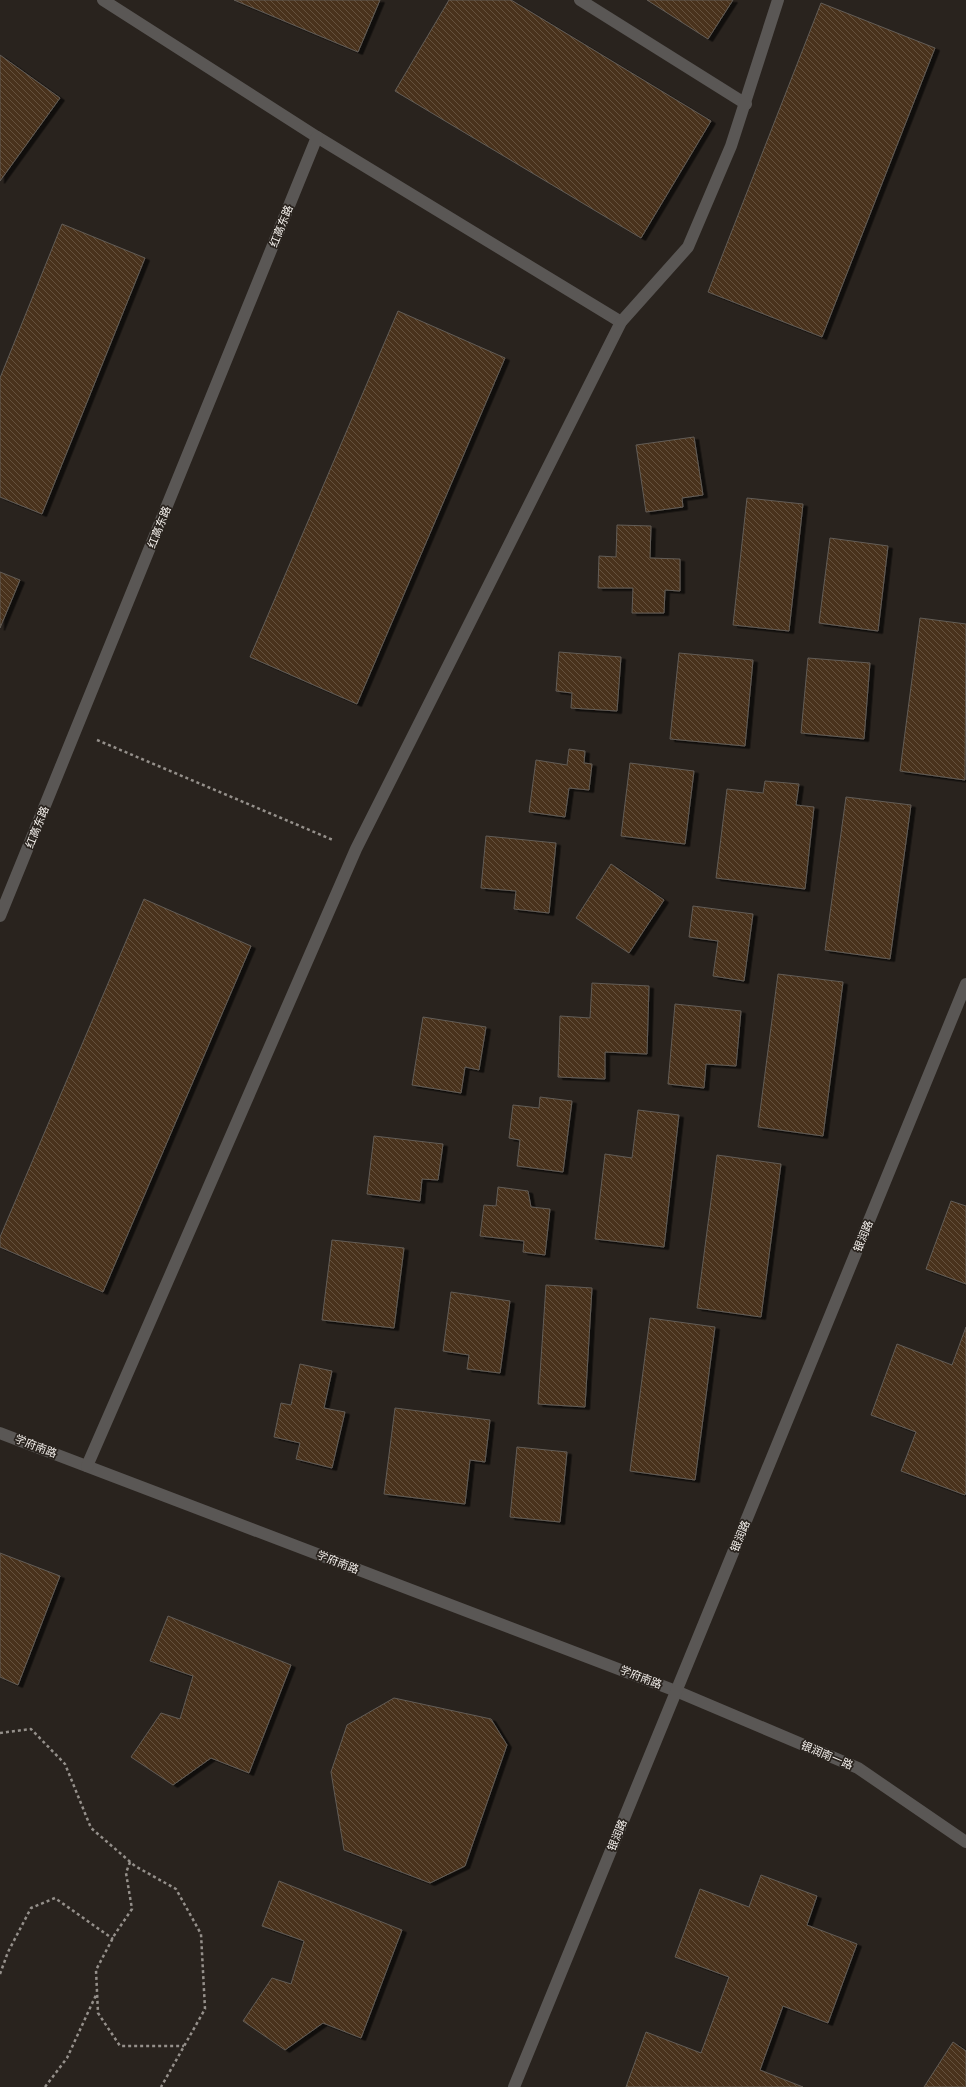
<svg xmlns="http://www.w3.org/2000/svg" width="966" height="2087" font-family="'PT Serif','Noto Sans SC',serif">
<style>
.building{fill:url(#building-back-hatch);stroke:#625c56;filter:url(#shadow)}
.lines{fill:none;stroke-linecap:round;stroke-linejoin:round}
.path{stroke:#95908b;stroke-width:2.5;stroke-dasharray:3 3;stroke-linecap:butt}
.minor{stroke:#5a5755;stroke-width:12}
.labels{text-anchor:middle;stroke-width:3.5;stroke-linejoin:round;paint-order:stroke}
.street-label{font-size:11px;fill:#f7f3ef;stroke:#29231e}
</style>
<defs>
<pattern id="building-back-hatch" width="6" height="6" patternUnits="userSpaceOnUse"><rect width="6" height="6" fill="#4a331c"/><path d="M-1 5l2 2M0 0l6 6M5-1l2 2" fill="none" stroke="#65513d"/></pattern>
<filter id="shadow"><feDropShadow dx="4.5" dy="2.5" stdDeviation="0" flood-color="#0009"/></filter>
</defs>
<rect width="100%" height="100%" fill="#29231e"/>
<g class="building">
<path d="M 234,0 L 380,0 L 358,52 Z"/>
<path d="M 449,0 L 511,0 L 711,121 L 641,238 L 395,91 Z"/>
<path d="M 647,0 L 733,0 L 708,39 Z"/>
<path d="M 821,3 L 935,48 L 822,337 L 708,292 Z"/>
<path d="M 0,55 L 60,98 L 0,181 Z"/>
<path d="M 62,224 L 145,258 L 42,514 L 0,497 L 0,378 Z"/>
<path d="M 398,311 L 505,358 L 357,704 L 250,657 Z"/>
<path d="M 694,437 L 703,495 L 682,498 L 683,507 L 646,512 L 636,445 Z"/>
<path d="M 747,498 L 803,504 L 789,631 L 733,625 Z"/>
<path d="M 617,525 L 651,526 L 650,558 L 680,559 L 680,591 L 665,590 L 664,613 L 632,613 L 633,588 L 598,588 L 599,556 L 616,557 Z"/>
<path d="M 830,538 L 888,546 L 878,631 L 819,623 Z"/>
<path d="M 0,572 L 20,580 L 0,628 Z"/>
<path d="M 920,618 L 966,624 L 965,780 L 900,771 Z"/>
<path d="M 559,652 L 621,657 L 617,711 L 571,708 L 572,693 L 556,691 Z"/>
<path d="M 679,653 L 753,660 L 745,746 L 670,739 Z"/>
<path d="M 808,658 L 870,663 L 864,739 L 801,733 Z"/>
<path d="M 569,749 L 585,751 L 584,763 L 592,764 L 589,790 L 569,788 L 565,817 L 529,812 L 536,760 L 567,765 Z"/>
<path d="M 630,763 L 694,771 L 685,844 L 621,836 Z"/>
<path d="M 765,781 L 799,784 L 796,805 L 814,807 L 805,889 L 716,878 L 727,789 L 763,793 Z"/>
<path d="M 846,797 L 911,805 L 890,959 L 825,950 Z"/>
<path d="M 486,836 L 556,843 L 549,913 L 514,909 L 516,891 L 481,888 Z"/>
<path d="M 611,864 L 664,900 L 629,953 L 576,918 Z"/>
<path d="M 144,899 L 251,946 L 103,1292 L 0,1247 L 0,1237 Z"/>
<path d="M 693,906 L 753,914 L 744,981 L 713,976 L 718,941 L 689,937 Z"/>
<path d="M 778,974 L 843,982 L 823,1136 L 758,1127 Z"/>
<path d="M 592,983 L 649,986 L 647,1054 L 605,1052 L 605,1079 L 558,1077 L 560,1016 L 590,1018 Z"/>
<path d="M 675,1004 L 741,1011 L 736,1066 L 706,1064 L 704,1088 L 668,1084 Z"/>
<path d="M 423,1017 L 486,1027 L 479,1070 L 465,1067 L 461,1093 L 412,1085 Z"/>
<path d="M 540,1097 L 572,1101 L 563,1172 L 517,1166 L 520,1140 L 509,1138 L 513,1105 L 539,1108 Z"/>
<path d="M 638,1110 L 679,1115 L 664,1247 L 595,1239 L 605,1154 L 632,1158 Z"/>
<path d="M 374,1136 L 443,1144 L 438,1180 L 422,1179 L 420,1201 L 367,1194 Z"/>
<path d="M 717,1155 L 781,1164 L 761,1317 L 697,1308 Z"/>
<path d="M 498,1187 L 528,1191 L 531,1207 L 550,1209 L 545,1255 L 523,1252 L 524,1241 L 480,1236 L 484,1205 L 496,1206 Z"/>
<path d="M 951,1201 L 966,1206 L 966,1284 L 926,1269 Z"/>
<path d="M 332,1240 L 404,1248 L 394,1328 L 322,1320 Z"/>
<path d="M 546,1285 L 592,1288 L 585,1407 L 538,1404 Z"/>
<path d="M 451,1292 L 510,1301 L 500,1373 L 467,1369 L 469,1355 L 443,1351 Z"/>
<path d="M 650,1318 L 715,1327 L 695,1480 L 630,1471 Z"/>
<path d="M 966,1327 L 966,1492 L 965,1495 L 901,1471 L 916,1432 L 871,1415 L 897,1344 L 952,1365 Z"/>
<path d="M 300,1364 L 332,1371 L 324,1408 L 345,1412 L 332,1468 L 296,1459 L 300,1443 L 274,1437 L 281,1403 L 291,1405 Z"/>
<path d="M 395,1408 L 490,1420 L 485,1462 L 470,1460 L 465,1504 L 384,1494 Z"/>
<path d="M 517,1447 L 567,1452 L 560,1522 L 510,1517 Z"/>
<path d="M 0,1553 L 60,1576 L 18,1685 L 0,1677 Z"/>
<path d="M 168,1616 L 291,1665 L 249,1773 L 211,1758 L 173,1785 L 131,1757 L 161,1713 L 180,1719 L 193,1676 L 150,1661 Z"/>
<path d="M 394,1698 L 491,1719 L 507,1745 L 465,1866 L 430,1883 L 344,1850 L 331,1772 L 347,1725 Z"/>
<path d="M 761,1875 L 817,1896 L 807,1925 L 857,1944 L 828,2023 L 783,2006 L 760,2070 L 803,2087 L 626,2087 L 646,2032 L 701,2053 L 729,1977 L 675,1957 L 700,1889 L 749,1907 Z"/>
<path d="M 279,1881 L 402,1930 L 361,2038 L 323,2023 L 285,2050 L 243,2021 L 272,1978 L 291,1984 L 304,1941 L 262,1926 Z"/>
<path d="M 953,2042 L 966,2051 L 966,2087 L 924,2087 Z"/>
</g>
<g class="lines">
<g class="path">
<path d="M 97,740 L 333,840"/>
<path d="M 0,1733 L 31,1729 L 65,1764 L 91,1828 L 135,1866 L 176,1889 L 201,1934 L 205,2009 L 161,2087"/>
<path d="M 130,1862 L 126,1873 L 132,1909 L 115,1934 L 96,1970 L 98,2013 L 120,2046 L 184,2046"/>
<path d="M 0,1974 L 8,1952 L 31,1908 L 55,1898 L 113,1939"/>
<path d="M 45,2087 L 67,2058 L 96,1995"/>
</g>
<g class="minor">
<path d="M 103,0 L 317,137 L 621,322"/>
<path d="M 580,0 L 746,104"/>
<path d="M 0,916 L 317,137"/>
<path d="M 0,1433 L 676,1691 L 858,1768 L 966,1842"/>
<path d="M 87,1466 L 356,849 L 621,322 L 688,247 L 731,146 L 778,0"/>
<path d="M 514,2087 L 966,984"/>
</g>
</g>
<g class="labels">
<g class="street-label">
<text transform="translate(281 226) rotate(-68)" y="4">红高东路</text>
<text transform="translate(159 527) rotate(-68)" y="4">红高东路</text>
<text transform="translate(37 827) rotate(-68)" y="4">红高东路</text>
<text transform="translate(863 1236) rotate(-68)" y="4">银润路</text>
<text transform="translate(36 1446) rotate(21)" y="4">学府南路</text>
<text transform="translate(740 1536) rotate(-68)" y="4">银润路</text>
<text transform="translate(338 1562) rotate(21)" y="4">学府南路</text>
<text transform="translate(641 1677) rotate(21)" y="4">学府南路</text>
<text transform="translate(827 1755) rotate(23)" y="4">银润南一路</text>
<text transform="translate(617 1835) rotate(-68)" y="4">银润路</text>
</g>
</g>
</svg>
